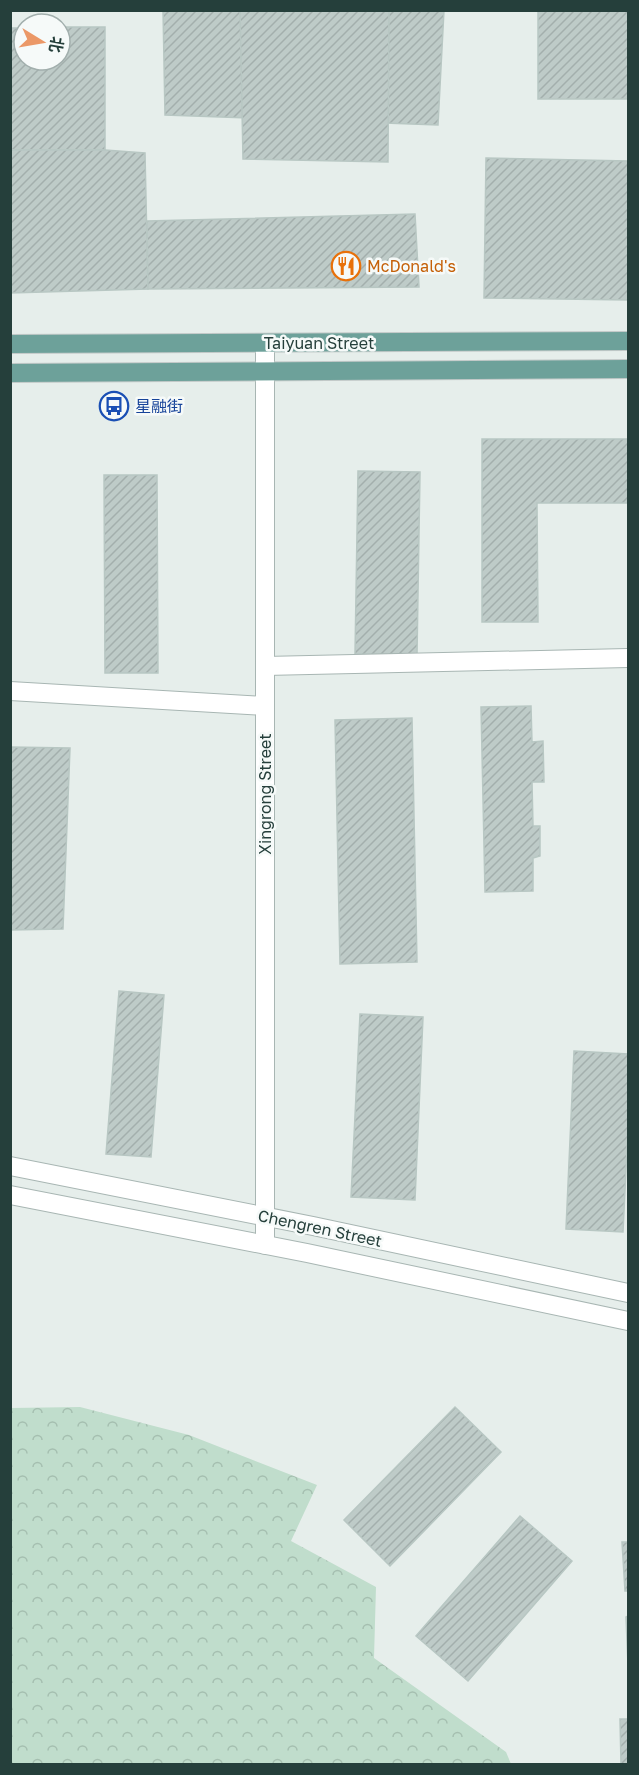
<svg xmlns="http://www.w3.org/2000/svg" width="639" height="1775" font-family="'Golos Text','Noto Sans SC',sans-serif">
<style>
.forest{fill:url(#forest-crowns)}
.building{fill:url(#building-hatch);stroke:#b8c7c3;stroke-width:1.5}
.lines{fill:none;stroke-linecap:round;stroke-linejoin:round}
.minor-casing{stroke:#a8b6b3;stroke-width:20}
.major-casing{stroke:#c2c9c8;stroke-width:20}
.minor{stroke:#fff;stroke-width:18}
.major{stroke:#6da19a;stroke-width:18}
.labels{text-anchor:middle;stroke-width:5;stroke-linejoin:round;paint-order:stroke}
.food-label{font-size:16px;fill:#c56008;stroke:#f6faf9;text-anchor:start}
.street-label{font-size:16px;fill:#253f3b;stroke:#f6faf9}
.transit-label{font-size:16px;fill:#164399;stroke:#f6faf9;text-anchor:start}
</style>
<defs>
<pattern id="forest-crowns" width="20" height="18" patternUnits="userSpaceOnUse" patternTransform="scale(1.5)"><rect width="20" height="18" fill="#c0ddcc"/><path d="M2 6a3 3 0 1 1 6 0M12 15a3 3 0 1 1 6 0" fill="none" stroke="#a5bfb0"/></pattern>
<pattern id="building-hatch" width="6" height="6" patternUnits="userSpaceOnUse" patternTransform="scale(1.5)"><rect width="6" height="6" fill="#becbc8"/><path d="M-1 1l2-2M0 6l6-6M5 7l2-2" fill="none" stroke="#a3afad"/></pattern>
</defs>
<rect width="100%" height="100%" fill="#e6eeeb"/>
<path class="forest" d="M 80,1407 L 189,1435 L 317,1485 L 291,1541 L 376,1587 L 374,1658 L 506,1752 L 511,1764 L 11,1764 L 11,1408 Z"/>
<g class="building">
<path d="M 163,10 L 444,10 L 438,125 L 165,115 Z"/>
<path d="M 240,10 L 389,10 L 388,162 L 243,159 Z"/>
<rect x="538" y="10" width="90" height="89"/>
<path d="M 60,27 L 105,27 L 105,150 L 10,150 L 10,28 L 24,28 L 24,60 L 60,60 Z"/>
<path d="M 10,150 L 105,150 L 145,153 L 148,289 L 10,293 Z"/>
<path d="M 486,158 L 628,161 L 628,300 L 484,298 Z"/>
<path d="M 415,214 L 419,287 L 148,289 L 147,221 Z"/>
<path d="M 482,439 L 628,439 L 628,503 L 537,503 L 538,622 L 482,622 Z"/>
<path d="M 358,471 L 420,472 L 417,655 L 355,654 Z"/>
<path d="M 104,475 L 157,475 L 158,673 L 105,673 Z"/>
<path d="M 531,706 L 532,742 L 543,741 L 544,782 L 532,782 L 533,826 L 540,826 L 540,856 L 533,858 L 533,891 L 485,892 L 481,707 Z"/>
<path d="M 412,718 L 417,962 L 340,964 L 335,720 Z"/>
<path d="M 10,747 L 70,748 L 63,929 L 10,930 Z"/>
<path d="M 119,991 L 164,995 L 151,1157 L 106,1154 Z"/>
<path d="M 360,1014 L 423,1017 L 415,1200 L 351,1197 Z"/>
<path d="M 574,1051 L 628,1054 L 628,1128 L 623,1232 L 566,1229 Z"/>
<path d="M 455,1407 L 501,1452 L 390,1566 L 344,1520 Z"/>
<path d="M 520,1516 L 572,1561 L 468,1681 L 416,1636 Z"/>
<path d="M 622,1542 L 628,1542 L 628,1591 L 625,1591 Z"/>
<path d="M 628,1616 L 628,1665 L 626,1617 Z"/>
<path d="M 620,1719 L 628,1719 L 628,1764 L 621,1764 Z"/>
</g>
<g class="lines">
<g class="minor-casing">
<g id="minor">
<path d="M 265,343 L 265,1245"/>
<path d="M 265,666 L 628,658"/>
<path d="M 10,691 L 265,706"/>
<path d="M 10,1166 L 313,1226 L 628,1293"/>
<path d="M 10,1195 L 307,1253 L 628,1321"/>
</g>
</g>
<g class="major-casing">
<g id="major">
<path d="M 10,344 L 628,341"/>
<path d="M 10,373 L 628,369"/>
</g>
</g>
<use href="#minor" class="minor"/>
<use href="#major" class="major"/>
</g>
<defs>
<g id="restaurant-ring" transform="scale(1.5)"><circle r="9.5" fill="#f6faf9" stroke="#e8710a" stroke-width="1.5"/><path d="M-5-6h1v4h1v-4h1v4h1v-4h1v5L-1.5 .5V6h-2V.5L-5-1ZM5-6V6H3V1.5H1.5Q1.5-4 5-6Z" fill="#e8710a"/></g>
<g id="bus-ring" transform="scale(1.5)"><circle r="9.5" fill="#f6faf9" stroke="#1a4fb4" stroke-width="1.5"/><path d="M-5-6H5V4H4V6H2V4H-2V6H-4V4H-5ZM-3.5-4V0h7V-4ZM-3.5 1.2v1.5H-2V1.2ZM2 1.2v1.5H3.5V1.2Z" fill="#1a4fb4"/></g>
</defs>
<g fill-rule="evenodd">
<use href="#restaurant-ring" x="346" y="266"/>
<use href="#bus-ring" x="114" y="406"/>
</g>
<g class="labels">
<g class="food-label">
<text x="367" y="272">McDonald's</text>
</g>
<g class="street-label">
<text x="319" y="349">Taiyuan Street</text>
<text transform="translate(265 794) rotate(-90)" y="6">Xingrong Street</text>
<text transform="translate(320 1228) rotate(12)" y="6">Chengren Street</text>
</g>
<g class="transit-label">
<text x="135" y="412">星融街</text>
</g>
</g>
<rect width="639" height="1775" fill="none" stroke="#253f3b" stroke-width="24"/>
<g transform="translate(42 42) rotate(101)"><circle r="28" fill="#f6faf9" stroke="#a2afad" stroke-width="1.5"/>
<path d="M0-4.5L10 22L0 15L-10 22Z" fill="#eb9867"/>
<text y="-9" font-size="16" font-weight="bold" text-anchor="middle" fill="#253f3b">北</text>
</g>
</svg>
